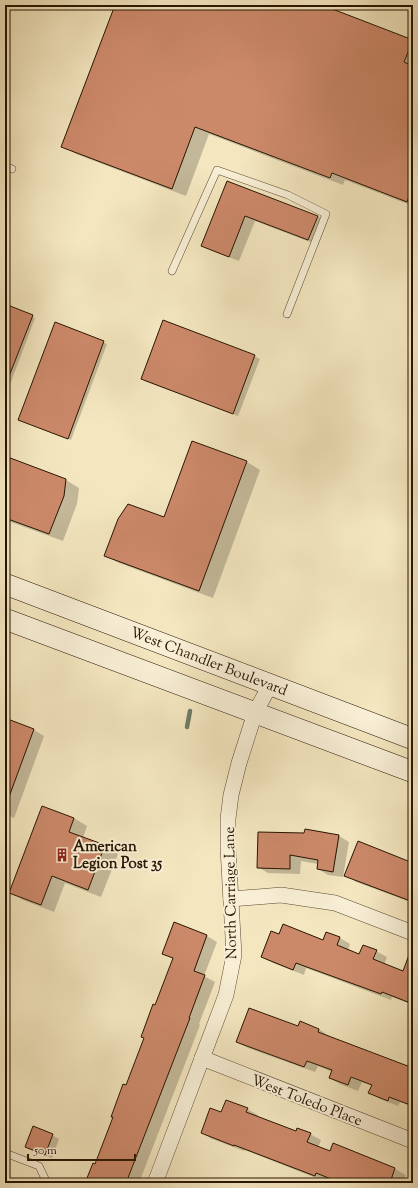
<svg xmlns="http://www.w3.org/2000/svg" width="418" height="1188" font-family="'Sorts Mill Goudy',serif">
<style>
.shadow{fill:#0003}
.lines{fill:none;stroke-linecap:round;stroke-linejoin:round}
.stream{stroke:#6e7c67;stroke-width:4.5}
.building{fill:#cc896a;stroke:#271400}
.service-casing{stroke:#5a4930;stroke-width:8}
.minor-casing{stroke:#5a4930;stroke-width:16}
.secondary-casing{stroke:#271400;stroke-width:22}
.service{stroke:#f8efd6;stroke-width:7}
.minor{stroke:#f8efd6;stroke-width:15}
.secondary{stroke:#f8efd6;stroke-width:21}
.labels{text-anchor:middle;stroke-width:4;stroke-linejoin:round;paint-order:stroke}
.street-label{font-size:15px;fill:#271400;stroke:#f8efd6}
.poi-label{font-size:15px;font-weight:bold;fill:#271400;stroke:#f8efd6;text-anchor:start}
</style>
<rect width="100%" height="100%" fill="#f4e7c0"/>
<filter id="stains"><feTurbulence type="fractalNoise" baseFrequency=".005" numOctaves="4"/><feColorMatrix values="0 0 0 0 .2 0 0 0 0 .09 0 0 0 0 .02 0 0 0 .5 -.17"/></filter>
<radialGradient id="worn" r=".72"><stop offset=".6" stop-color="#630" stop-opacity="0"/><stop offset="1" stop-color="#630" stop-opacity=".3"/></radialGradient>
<g class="shadow">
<path d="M 116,5 L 319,5 L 413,41 L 413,206 L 345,180 L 343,185 L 209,134 L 186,196 L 76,154 L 63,146 Z"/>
<path d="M 228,182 L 317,216 L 327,222 L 318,245 L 255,221 L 239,261 L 212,251 L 202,245 Z"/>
<path d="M 5,305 L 35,318 L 5,398 Z"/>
<path d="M 56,324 L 107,344 L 71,440 L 23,421 Z"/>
<path d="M 254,356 L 260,359 L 238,416 L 147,382 L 142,379 Z"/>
<path d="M 193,442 L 247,462 L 260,470 L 213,598 L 119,563 L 106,556 L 165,519 Z"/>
<path d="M 5,457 L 66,480 L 79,488 L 77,504 L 63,541 L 5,520 Z"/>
<path d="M 5,720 L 34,730 L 44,736 L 14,818 L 5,814 Z"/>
<path d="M 74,818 L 87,826 L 83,838 L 104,846 L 118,854 L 101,897 L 65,883 L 54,912 L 23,900 L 10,892 Z"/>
<path d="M 339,836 L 349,842 L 343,877 L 328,875 L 318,869 L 318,864 L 301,861 L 300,874 L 268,873 L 258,867 Z"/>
<path d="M 413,863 L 413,903 L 356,882 L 346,875 Z"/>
<path d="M 174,923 L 207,936 L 217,942 L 204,976 L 215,982 L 199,1024 L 200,1025 L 139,1183 L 87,1183 L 95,1165 L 126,1086 L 173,959 L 163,953 Z"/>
<path d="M 280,936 L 323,941 L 340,938 L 350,944 L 348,950 L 360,955 L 376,951 L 387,957 L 384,965 L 403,972 L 413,967 L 413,1005 L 392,997 L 391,1000 L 306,968 L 304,975 L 273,963 L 262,957 Z"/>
<path d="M 298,1028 L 319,1029 L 329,1036 L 329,1037 L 411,1068 L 413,1063 L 413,1107 L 400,1102 L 398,1106 L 380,1099 L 370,1093 L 372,1086 L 362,1082 L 358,1091 L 340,1084 L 330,1078 L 332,1072 L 318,1066 L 315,1072 L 248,1048 L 237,1042 Z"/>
<path d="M 247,1109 L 258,1115 L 257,1117 L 297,1132 L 310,1134 L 321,1140 L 318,1148 L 331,1152 L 334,1145 L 395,1169 L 406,1175 L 403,1183 L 338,1183 L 327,1179 L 326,1182 L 245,1150 L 244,1151 L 212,1139 L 202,1133 L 222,1113 Z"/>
<path d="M 52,1135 L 59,1139 L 52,1158 L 33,1151 L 26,1147 Z"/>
</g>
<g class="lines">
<path class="stream" d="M 187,727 L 190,711"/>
</g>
<g class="building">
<path d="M 115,5 L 322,5 L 413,40 L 404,62 L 413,66 L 413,186 L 407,202 L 332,173 L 330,178 L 195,127 L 172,189 L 61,147 Z"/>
<path d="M 227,181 L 318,216 L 308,240 L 245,216 L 229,257 L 201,246 Z"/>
<path d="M 5,304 L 33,315 L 6,384 L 5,384 Z"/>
<path d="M 163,320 L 255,355 L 233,414 L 141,379 Z"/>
<path d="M 55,322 L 104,341 L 68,439 L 18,420 Z"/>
<path d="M 192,441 L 247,461 L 199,591 L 104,556 L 118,519 L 128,504 L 164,517 Z"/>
<path d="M 5,456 L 66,479 L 64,496 L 49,534 L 5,518 Z"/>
<path d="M 5,718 L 34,729 L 6,805 L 5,804 Z"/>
<path d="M 42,806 L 74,818 L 69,832 L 105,845 L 88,890 L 52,876 L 41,905 L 9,893 Z"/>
<path d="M 305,829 L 339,835 L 333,872 L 317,869 L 318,860 L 290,855 L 290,869 L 257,868 L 258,832 L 304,833 Z"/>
<path d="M 358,841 L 413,863 L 413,902 L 344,876 Z"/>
<path d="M 174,922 L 207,935 L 194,971 L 205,975 L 189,1018 L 190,1018 L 126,1183 L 85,1183 L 93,1163 L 95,1164 L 113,1117 L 111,1117 L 123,1084 L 126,1085 L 144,1038 L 141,1037 L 153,1004 L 155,1005 L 173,958 L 162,954 Z"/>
<path d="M 283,924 L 323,940 L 326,932 L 340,937 L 337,945 L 359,954 L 363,945 L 377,950 L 373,959 L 403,971 L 412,947 L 413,947 L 413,1004 L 382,992 L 381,994 L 304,966 L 296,963 L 293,970 L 261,957 L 271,931 L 279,934 Z"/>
<path d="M 249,1008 L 298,1026 L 300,1021 L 319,1029 L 318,1032 L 413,1068 L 413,1106 L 389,1097 L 388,1101 L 368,1093 L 372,1085 L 351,1077 L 348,1085 L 329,1078 L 332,1070 L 307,1061 L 304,1067 L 236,1042 Z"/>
<path d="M 226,1100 L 248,1108 L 246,1112 L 296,1131 L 297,1128 L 311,1133 L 307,1142 L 330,1151 L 333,1143 L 395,1168 L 390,1183 L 341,1183 L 316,1173 L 315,1176 L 234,1145 L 234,1146 L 201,1133 L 210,1108 L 221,1112 Z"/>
<path d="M 33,1126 L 53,1134 L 45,1155 L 25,1147 Z"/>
</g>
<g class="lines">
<g class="service-casing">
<g id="service">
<path d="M 5,166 L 12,169"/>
<path d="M 172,271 L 217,170 L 288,195 L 326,214 L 287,314"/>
<path d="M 5,1153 L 39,1166 L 47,1183"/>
</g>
</g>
<g class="minor-casing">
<g id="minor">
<path d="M 231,899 L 281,895 L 335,903 L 413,933"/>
<path d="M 202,1058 L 413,1141"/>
<path d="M 155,1183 L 226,995 L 234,955 L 228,848 L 228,819 L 231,795 L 239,763 L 255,713 L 270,685"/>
</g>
</g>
<g class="secondary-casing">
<g id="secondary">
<path d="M 5,584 L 413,739"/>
<path d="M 5,619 L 413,772"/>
</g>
</g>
<use href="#service" class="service"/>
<use href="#minor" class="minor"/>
<use href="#secondary" class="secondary"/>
</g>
<defs>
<g id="building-bare" transform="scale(1.08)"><path d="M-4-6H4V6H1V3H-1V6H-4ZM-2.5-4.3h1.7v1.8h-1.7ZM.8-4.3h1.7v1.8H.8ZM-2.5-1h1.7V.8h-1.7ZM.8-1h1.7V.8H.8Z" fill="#8f2418" stroke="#f8efd6" stroke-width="2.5" paint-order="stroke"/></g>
</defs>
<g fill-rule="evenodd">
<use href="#building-bare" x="62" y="855"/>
</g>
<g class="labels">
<g class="street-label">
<text transform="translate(209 661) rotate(21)" y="5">West Chandler Boulevard</text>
<text transform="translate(230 893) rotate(-91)" y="5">North Carriage Lane</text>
<text transform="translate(307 1100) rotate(21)" y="5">West Toledo Place</text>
</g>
<g class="poi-label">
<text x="73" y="851">American<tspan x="73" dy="17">Legion Post 35</tspan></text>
</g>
</g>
<rect width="418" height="1188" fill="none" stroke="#f4e7c0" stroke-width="20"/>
<rect x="6" y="6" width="406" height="1176" fill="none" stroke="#271400" stroke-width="2"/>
<rect x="10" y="10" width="398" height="1168" fill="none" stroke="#271400"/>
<path d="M28 1154v6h107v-6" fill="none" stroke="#271400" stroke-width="2"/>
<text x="34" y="1154" font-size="12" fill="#271400" stroke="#f8efd6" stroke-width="3" paint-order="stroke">50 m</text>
<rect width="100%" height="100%" filter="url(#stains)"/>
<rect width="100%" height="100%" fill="url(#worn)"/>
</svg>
